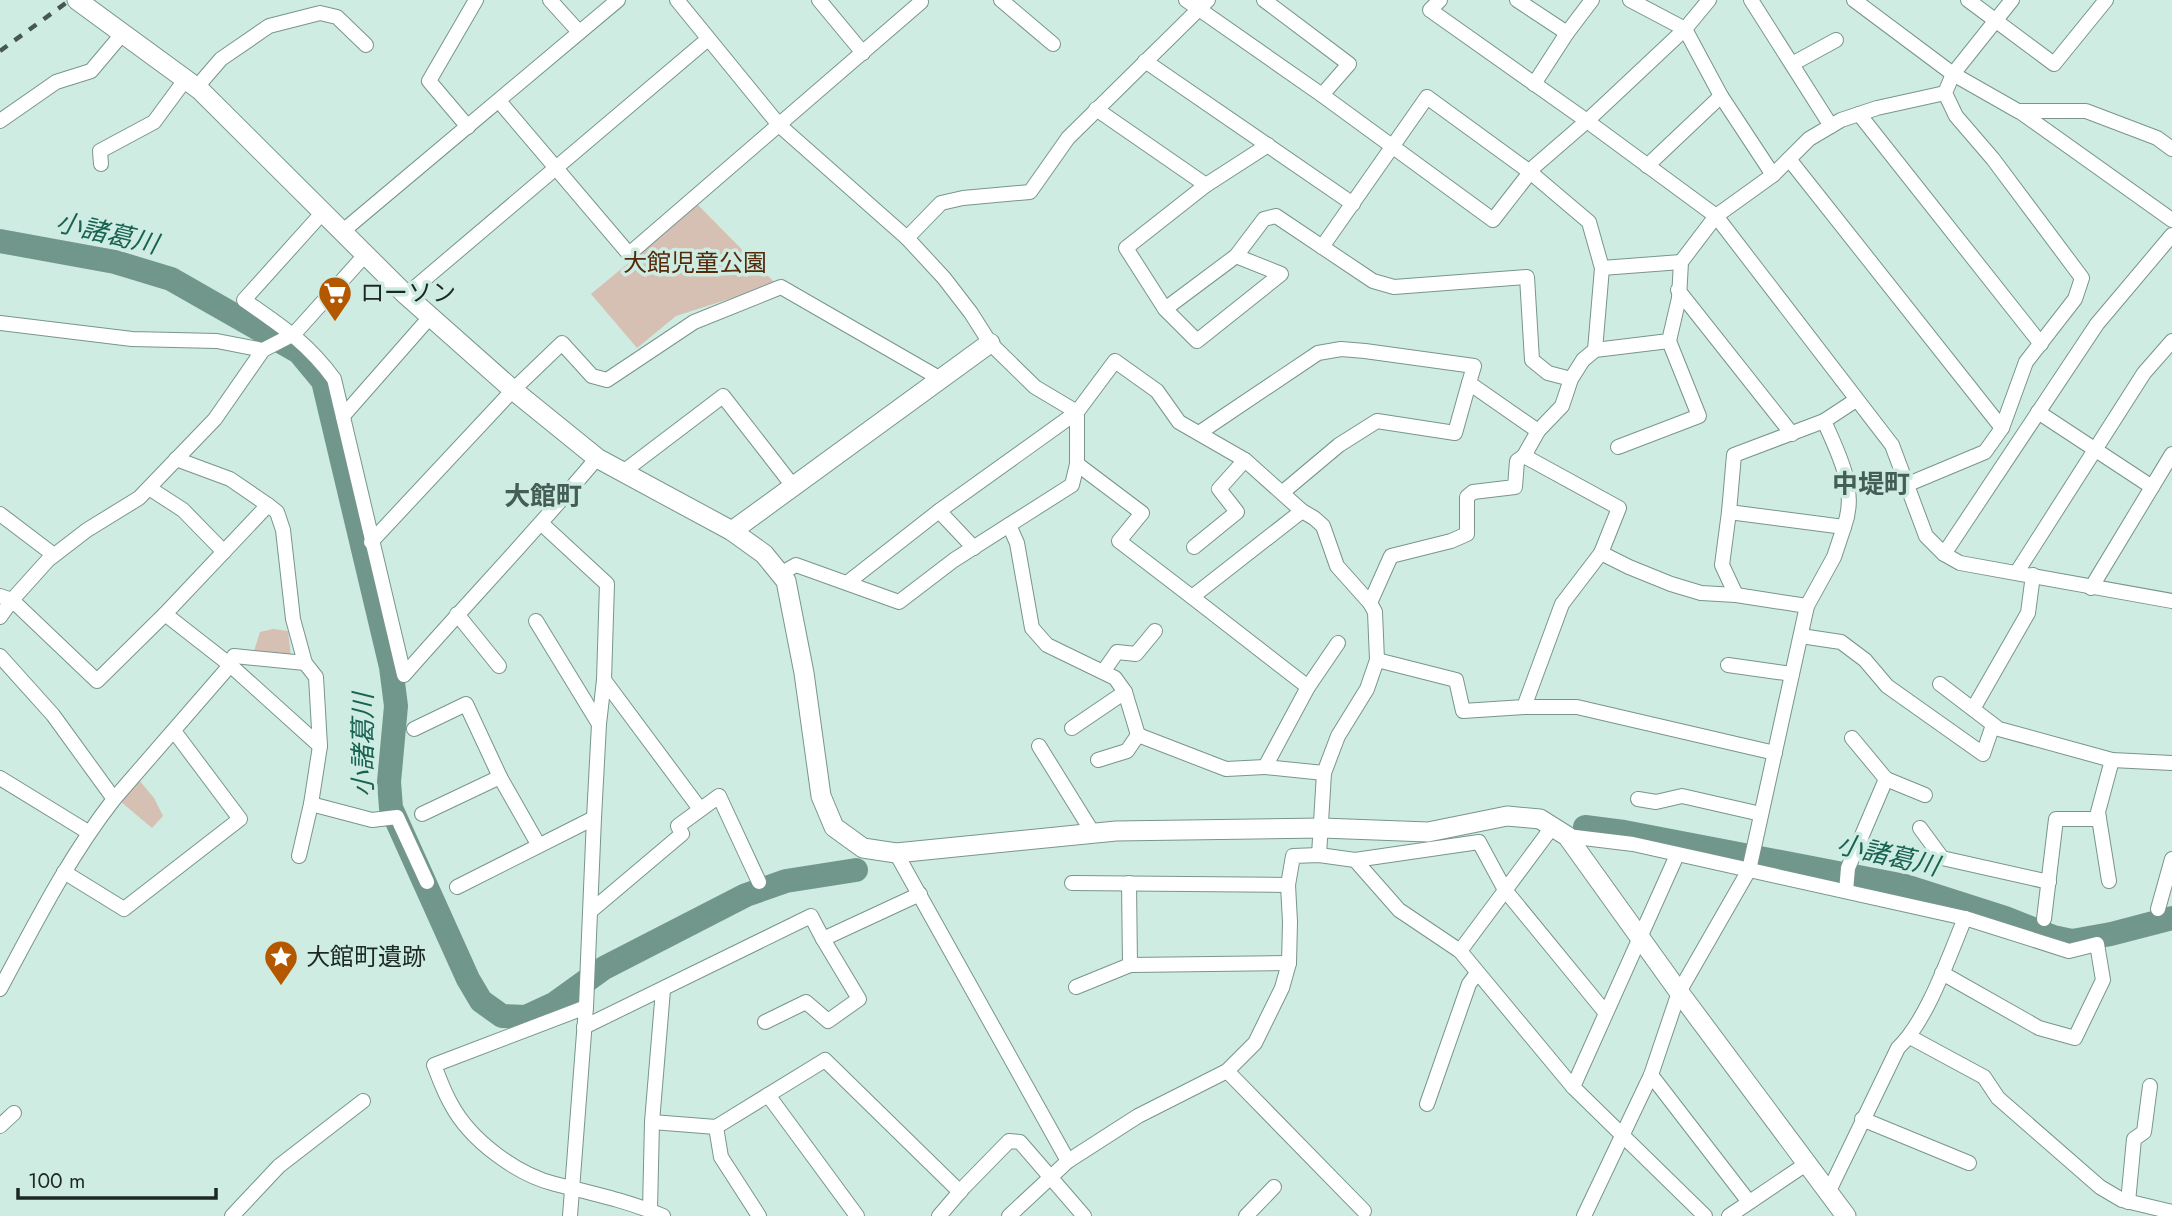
<svg xmlns="http://www.w3.org/2000/svg" width="2172" height="1216" font-family="Jost,'Noto Sans JP',sans-serif">
<style>
.green{fill:#d6c0b3}
.lines{fill:none;stroke-linecap:round;stroke-linejoin:round}
.river{stroke:#71978c;stroke-width:24}
.street-casing{stroke:#79958d;stroke-width:16}
.secondary-casing{stroke:#79958d;stroke-width:21}
.street{stroke:#fff;stroke-width:14}
.secondary{stroke:#fff;stroke-width:19}
.rail{stroke:#475752;stroke-width:4.5;stroke-dasharray:9 9;stroke-linecap:butt}
.labels{text-anchor:middle;stroke-width:7;stroke-linejoin:round;paint-order:stroke}
.park-label{font-size:24px;fill:#542a0b;stroke:#ceece2}
.poi-label{font-size:24px;fill:#1d2825;stroke:#ceece2;text-anchor:start}
.water-label{font-size:26px;font-style:italic;fill:#186252;stroke:#ceece2}
.neighbourhood-label{font-size:26px;font-weight:bold;fill:#445e57;stroke:#ceece2}
</style>
<rect width="100%" height="100%" fill="#ceece2"/>
<g class="green">
<path d="M 695,202 L 776,284 L 676,316 L 637,348 L 591,294 L 638,255 Z"/>
<path d="M 273,629 L 288,631 L 291,656 L 254,651 L 260,632 Z"/>
<path d="M 139,780 L 154,798 L 163,816 L 152,828 L 120,801 Z"/>
</g>
<g class="lines">
<g class="river">
<path d="M 0,241 L 115,262 L 171,279 L 299,352 L 323,381 L 391,667 L 396,706 L 389,782 L 391,808 L 468,979 L 481,1001 L 502,1016 L 526,1017 L 554,1004 L 604,968 L 746,895 L 786,881 L 856,870"/>
<path d="M 1585,827 L 1624,832 L 1905,886 L 2005,918 L 2053,937 L 2072,941 L 2111,934 L 2172,918"/>
</g>
<g class="street-casing">
<g id="street">
<path d="M 550,0 L 579,32"/>
<path d="M 677,0 L 779,125 L 907,238 L 944,278 L 971,313 L 990,343 L 1035,387 L 1077,412 L 1115,361 L 1157,391 L 1179,422 L 1245,460 L 1302,511 L 1314,518 L 1323,526 L 1337,566 L 1370,603 L 1375,612 L 1377,660 L 1367,689 L 1338,736 L 1324,773 L 1319,855"/>
<path d="M 819,0 L 863,53"/>
<path d="M 1001,0 L 1053,44"/>
<path d="M 1186,0 L 1322,95 L 1493,220 L 1535,166 L 1587,121 L 1685,29 L 1709,0"/>
<path d="M 1264,0 L 1349,64 L 1322,95"/>
<path d="M 1440,0 L 1430,10 L 1587,121 L 1716,216 L 1892,445 L 1926,536 L 1944,554 L 1960,563 L 2172,601"/>
<path d="M 1517,0 L 1567,33 L 1592,0"/>
<path d="M 1630,0 L 1685,29 L 1721,96 L 1773,175"/>
<path d="M 1751,0 L 1831,126"/>
<path d="M 1854,0 L 1953,74 L 2018,111 L 2086,111 L 2157,138 L 2172,149"/>
<path d="M 1968,0 L 2054,64 L 2106,0"/>
<path d="M 1145,61 L 1353,204"/>
<path d="M 1792,64 L 1836,40"/>
<path d="M 1534,84 L 1567,33"/>
<path d="M 196,88 L 221,59 L 269,26 L 320,13 L 337,17 L 366,45"/>
<path d="M 499,101 L 629,254 L 921,2"/>
<path d="M 1096,109 L 1206,185"/>
<path d="M 2019,111 L 2172,220"/>
<path d="M 1859,114 L 2041,344"/>
<path d="M 0,121 L 56,82 L 91,71 L 123,33"/>
<path d="M 468,127 L 429,81 L 476,0"/>
<path d="M 1268,145 L 1206,185 L 1126,248 L 1165,309 L 1197,341 L 1281,274 L 1236,256 L 1264,219 L 1276,216 L 1373,281 L 1394,287 L 1527,277 L 1532,360 L 1548,373 L 1571,379"/>
<path d="M 1789,159 L 2002,428"/>
<path d="M 101,164 L 100,151 L 154,122 L 185,80"/>
<path d="M 1647,166 L 1721,96"/>
<path d="M 324,211 L 244,300 C 281,326 307,342 334,379 L 404,675 C 468,602 535,532 597,458"/>
<path d="M 343,231 L 618,0"/>
<path d="M 907,238 L 941,203 L 963,198 L 1030,192 L 1068,138 L 1208,0"/>
<path d="M 1322,247 L 1427,97 L 1530,172 L 1589,222 L 1602,268 L 1595,350"/>
<path d="M 1602,268 L 1681,262"/>
<path d="M 1678,290 L 1792,434"/>
<path d="M 406,295 L 708,39"/>
<path d="M 1165,309 L 1236,256"/>
<path d="M 0,323 L 132,339 L 217,341 L 263,350 L 294,334 L 365,255"/>
<path d="M 1077,412 L 1077,464 L 1142,513 L 1119,541 L 1192,597"/>
<path d="M 2038,412 L 2152,487"/>
<path d="M 343,416 L 430,317"/>
<path d="M 1199,433 L 1318,353 L 1341,349 L 1365,351 L 1474,366 L 1469,383 L 1538,431"/>
<path d="M 1618,447 L 1699,416 L 1669,341"/>
<path d="M 176,459 L 230,479 L 268,505"/>
<path d="M 623,472 L 723,396 L 793,486"/>
<path d="M 1906,485 L 1985,452 L 2002,428 L 2026,362 L 2075,299 L 2082,278 L 1993,159 L 1956,116 L 1945,93 L 1953,74 L 2012,0"/>
<path d="M 149,488 L 183,510 L 224,552"/>
<path d="M 1283,492 L 1339,445 L 1377,421 L 1455,433 L 1469,383"/>
<path d="M 939,511 L 974,548"/>
<path d="M 1729,512 L 1734,455 L 1824,421"/>
<path d="M 0,514 L 54,555"/>
<path d="M 542,524 L 607,584 L 604,680 L 599,724 L 594,818 L 586,1007 L 570,1216"/>
<path d="M 1009,525 L 1017,543 L 1032,628 L 1047,645 L 1115,678 L 1125,692 L 1138,735"/>
<path d="M 1844,527 C 1858,490 1839,455 1824,421 L 1856,400"/>
<path d="M 371,542 L 513,390 L 562,343 L 592,376 L 607,380 L 694,322 L 781,287 L 939,378"/>
<path d="M 1194,547 L 1237,512 L 1219,489 L 1245,460"/>
<path d="M 1944,554 L 2097,324 L 2172,235"/>
<path d="M 2017,572 L 2144,373 L 2172,341"/>
<path d="M 782,573 L 796,565 L 899,602 L 954,560 L 1072,485 L 1077,464"/>
<path d="M 847,583 L 939,511 L 1077,412"/>
<path d="M 2091,588 L 2172,454"/>
<path d="M 0,596 L 12,600 L 97,681 L 165,614 L 229,664 L 320,746"/>
<path d="M 1370,603 L 1391,556 L 1451,541 L 1467,534 L 1467,497 L 1473,492 L 1515,487 L 1517,461 L 1524,456"/>
<path d="M 1807,606 L 1736,595 L 1701,593 L 1671,584 L 1629,567 L 1601,553 L 1619,508 L 1524,456 L 1538,431 L 1562,406 L 1571,379 L 1583,360 L 1595,350 L 1669,341 L 1679,298 L 1681,262 L 1716,216 L 1773,175 L 1809,139 L 1841,120 L 1877,108 L 1945,93"/>
<path d="M 165,614 L 268,505 L 277,512 L 283,530 L 293,619 L 305,663"/>
<path d="M 457,614 L 499,666"/>
<path d="M 0,617 L 12,600 L 48,560 L 87,530 L 139,498 L 215,419 L 263,350"/>
<path d="M 536,621 L 599,724"/>
<path d="M 1801,636 L 1841,642 L 1865,660 L 1887,686 L 1983,754 L 1993,725"/>
<path d="M 0,656 L 53,715 L 114,799 C 68,858 35,924 0,989"/>
<path d="M 1377,660 L 1456,680 L 1463,711 L 1524,707 L 1562,604 L 1601,553"/>
<path d="M 1728,665 L 1792,674"/>
<path d="M 1103,672 L 1117,652 L 1136,654 L 1155,631"/>
<path d="M 604,680 L 700,809"/>
<path d="M 1940,684 L 1999,729 L 2112,760 L 2172,763"/>
<path d="M 1308,687 L 1338,643"/>
<path d="M 1524,707 L 1577,707 L 1775,753"/>
<path d="M 1973,709 L 2028,613 L 2033,575"/>
<path d="M 1072,728 L 1125,692"/>
<path d="M 414,729 L 466,704 L 500,777 L 538,844"/>
<path d="M 1039,746 L 1093,833"/>
<path d="M 1098,760 L 1127,751 L 1138,735 L 1226,769 L 1265,767 L 1308,687 L 1192,597 L 1302,511"/>
<path d="M 1265,767 L 1324,773"/>
<path d="M 0,778 L 88,832"/>
<path d="M 1886,779 L 1925,795"/>
<path d="M 114,799 L 226,670 L 234,656 L 305,663 L 316,677 L 320,746 L 311,804 L 299,856"/>
<path d="M 1638,799 L 1656,802 L 1682,796 L 1761,814"/>
<path d="M 311,804 L 372,820 L 397,817 L 427,882"/>
<path d="M 422,814 L 500,777"/>
<path d="M 1920,828 L 1942,858 L 2049,882"/>
<path d="M 1567,836 L 1633,844 L 1965,918 C 1949,956 1927,1021 1898,1048 L 1828,1193"/>
<path d="M 896,853 L 1068,1161"/>
<path d="M 1355,860 L 1479,842 L 1505,890 L 1605,1012"/>
<path d="M 64,872 L 124,909 L 240,819 L 174,731"/>
<path d="M 2109,881 L 2098,812 L 2112,760"/>
<path d="M 1072,883 L 1288,885"/>
<path d="M 1129,883 L 1130,965"/>
<path d="M 457,887 L 594,818"/>
<path d="M 1846,891 L 1848,868 L 1886,779 L 1852,738"/>
<path d="M 2158,909 L 2172,859"/>
<path d="M 592,910 L 682,834 L 678,826 L 719,796 L 759,882"/>
<path d="M 2044,919 L 2056,819 L 2099,819"/>
<path d="M 1460,951 L 1553,826"/>
<path d="M 1942,973 L 2039,1028 L 2075,1038 L 2103,980 L 2097,944 L 2069,951 L 1965,918"/>
<path d="M 1076,987 L 1130,965 L 1289,963"/>
<path d="M 586,1007 L 434,1065 C 439,1078 444,1092 451,1104 C 470,1140 516,1174 555,1184 C 591,1193 629,1201 663,1216"/>
<path d="M 765,1022 L 806,1002 L 828,1021 L 859,999 L 823,939 L 920,894"/>
<path d="M 584,1027 L 811,916 L 823,939"/>
<path d="M 1910,1037 L 1984,1077 L 1998,1098 L 2100,1187 L 2122,1200 L 2172,1212"/>
<path d="M 1227,1071 L 1364,1211"/>
<path d="M 1651,1075 L 1749,1202"/>
<path d="M 1573,1087 L 1677,855"/>
<path d="M 768,1095 L 857,1216"/>
<path d="M 1427,1104 L 1469,984 L 1477,973"/>
<path d="M 1862,1119 L 1969,1163"/>
<path d="M 652,1122 L 716,1127 L 825,1060 L 960,1192"/>
<path d="M 0,1126 L 14,1113"/>
<path d="M 716,1127 L 721,1157 L 759,1216"/>
<path d="M 2128,1202 L 2134,1139 L 2144,1132 L 2150,1086"/>
<path d="M 650,1210 L 652,1122 L 663,990"/>
<path d="M 232,1216 L 279,1166 L 363,1101"/>
<path d="M 939,1216 L 964,1187 L 1009,1141 L 1020,1142 L 1084,1216"/>
<path d="M 1009,1216 L 1068,1161 L 1138,1116 L 1227,1071 L 1255,1043 L 1282,988 L 1289,963 L 1290,922 L 1288,885 L 1293,856 L 1319,855 L 1355,860 L 1399,910 L 1460,951 L 1573,1087 L 1705,1216"/>
<path d="M 1246,1216 L 1274,1187"/>
<path d="M 1584,1216 L 1651,1075 L 1679,992 L 1749,870 L 1807,606 L 1834,557 L 1844,527 L 1729,512 L 1722,565 L 1736,595"/>
<path d="M 1729,1216 L 1806,1164"/>
</g>
</g>
<g class="secondary-casing">
<g id="secondary">
<path d="M 77,0 L 200,90 L 406,295 L 513,390 L 597,458 L 732,531 L 764,554 L 786,581 L 804,673 L 821,796 L 834,827 L 863,848 L 896,853 L 1116,831 L 1322,828 L 1428,832 L 1507,816 L 1540,819 L 1567,836 L 1679,992 L 1846,1216"/>
<path d="M 732,531 L 990,343"/>
</g>
</g>
<use href="#street" class="street"/>
<use href="#secondary" class="secondary"/>
<path class="rail" d="M 0,51 L 70,0"/>
</g>
<defs>
<g id="supermarket-pin" transform="scale(1.75)"><path d="M0 17L-7.5 6A9.5 9.5 0 1 1 7.5 6Z" fill="#b45800" stroke="#ceece2"/><path d="M-6-5.5h2.5l.6 2H6L4.5 2H-2.5L-4.4-4H-6ZM-1.5 3.2a1.3 1.3 0 1 0 .1 0ZM3 3.2a1.3 1.3 0 1 0 .1 0Z" fill="#fff"/></g>
<g id="sight-pin" transform="scale(1.75)"><path d="M0 17L-7.5 6A9.5 9.5 0 1 1 7.5 6Z" fill="#b45800" stroke="#ceece2"/><path d="M0-6L1.8-2.2L6-1.7L2.9 1.2L3.7 5.4L0 3.3L-3.7 5.4L-2.9 1.2L-6-1.7L-1.8-2.2Z" fill="#fff"/></g>
</defs>
<g fill-rule="evenodd">
<use href="#supermarket-pin" x="335" y="293"/>
<use href="#sight-pin" x="281" y="957"/>
</g>
<g class="labels">
<g class="park-label">
<text x="695" y="271">大館児童公園</text>
</g>
<g class="poi-label">
<text x="360" y="301">ローソン</text>
<text x="306" y="965">大館町遺跡</text>
</g>
<g class="water-label">
<text transform="translate(107 233) rotate(13)" y="9">小諸葛川</text>
<text transform="translate(363 745) rotate(-90)" y="9">小諸葛川</text>
<text transform="translate(1888 855) rotate(13)" y="9">小諸葛川</text>
</g>
<g class="neighbourhood-label">
<text x="1871" y="493">中堤町</text>
<text x="543" y="505">大館町</text>
</g>
</g>
<path d="M18 1188v10h198v-10" fill="none" stroke="#1d2825" stroke-width="3.5"/>
<text x="28" y="1188" font-size="21" fill="#1d2825" stroke="#ceece2" stroke-width="5" paint-order="stroke">100 m</text>
</svg>
